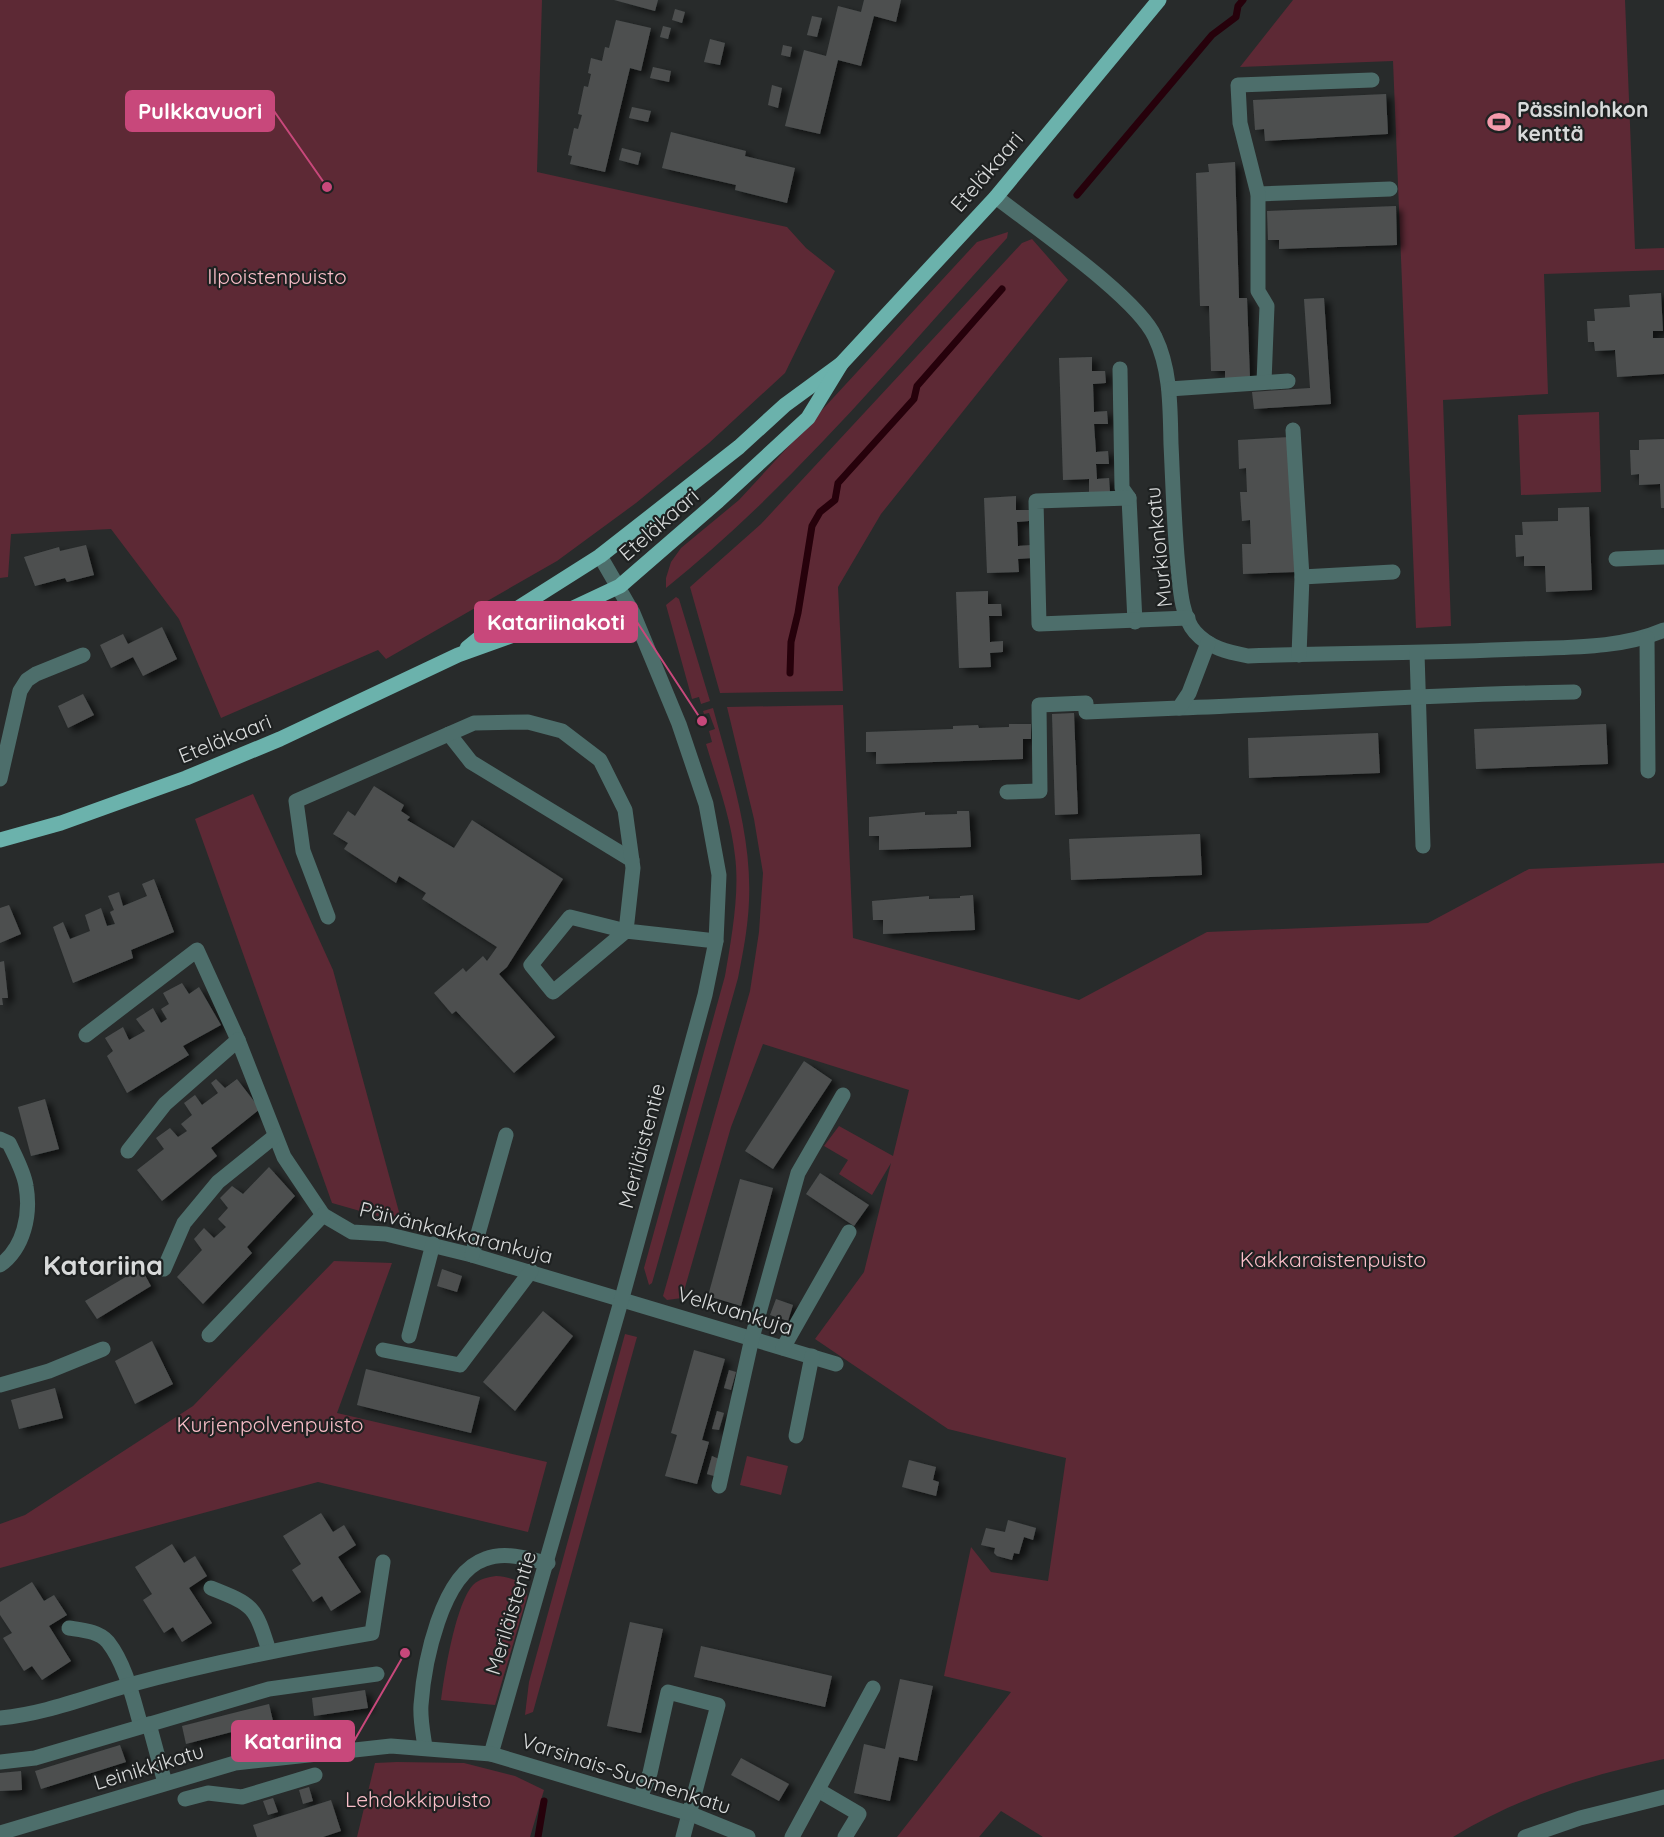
<svg xmlns="http://www.w3.org/2000/svg" width="1664" height="1837" font-family="Quicksand,sans-serif">
<style>
.green{fill:#5d2935}
.lines{fill:none;stroke-linecap:round;stroke-linejoin:round}
.stream{stroke:#26010b;stroke-width:7}
.building{fill:#4d5050;filter:url(#shadow)}
.minor{stroke:#4d6e6b;stroke-width:15}
.major{stroke:#6bb2ac;stroke-width:15}
.labels{text-anchor:middle;stroke-width:4.5;stroke-linejoin:round;paint-order:stroke}
.poi-label{font-size:21px;font-weight:bold;fill:#d8dada;stroke:#1e2121;text-anchor:start}
.street-label{font-size:21px;fill:#d8dada;stroke:#1e2121}
.park-label{font-size:21px;fill:#fabfc9;stroke:#1e2121}
.district-label{font-size:27px;font-weight:bold;fill:#d8dada;stroke:#1e2121}
.leader{fill:none;stroke:#c8487b;stroke-width:2}
.callout-dot{fill:#c8487b;stroke:#1e2121;stroke-width:2}
.callout{fill:#c8487b;stroke:#c8487b;stroke-width:2}
.callout-label{font-size:22px;text-anchor:middle;font-weight:bold;fill:#fff}
</style>
<defs>
<filter id="shadow"><feDropShadow dx="6" dy="4" stdDeviation="3" flood-color="#0009"/></filter>
</defs>
<rect width="100%" height="100%" fill="#282b2b"/>
<g class="green">
<path d="M 0,0 L 542,0 L 537,172 L 787,227 L 806,248 L 835,271 L 785,373 L 709,443 L 636,503 L 557,561 L 386,659 L 378,650 L 221,718 L 179,619 L 111,529 L 11,534 L 8,577 L 0,578 Z"/>
<path d="M 1293,0 L 1625,0 L 1635,249 L 1664,248 L 1664,270 L 1544,274 L 1548,394 L 1443,400 L 1451,626 L 1416,628 L 1393,61 L 1240,67 Z"/>
<path d="M 1008,232 L 1007,238 C 898,358 793,486 666,588 L 666,578 L 671,562 L 681,548 L 739,500 L 977,242 Z"/>
<path d="M 1032,239 L 1068,280 L 881,514 L 838,587 L 843,691 L 720,693 L 690,587 L 761,524 L 1022,243 Z"/>
<path d="M 1599,412 L 1601,492 L 1521,495 L 1518,415 Z"/>
<path d="M 676,597 L 679,599 L 710,701 L 701,704 L 699,697 L 692,699 L 666,605 Z"/>
<path d="M 843,705 L 853,938 L 1079,1000 L 1207,932 L 1428,923 L 1529,869 L 1664,863 L 1664,1759 C 1590,1775 1518,1797 1453,1837 L 1043,1837 L 1001,1811 L 979,1837 L 897,1837 L 1011,1692 L 944,1676 L 971,1547 L 991,1572 L 1048,1581 L 1066,1458 L 948,1429 L 815,1339 L 864,1272 L 891,1163 L 872,1195 L 839,1174 L 848,1160 L 824,1146 L 839,1126 L 893,1156 L 909,1090 L 763,1044 L 731,1127 L 682,1298 L 667,1300 L 663,1296 L 750,991 L 759,932 L 763,873 L 754,819 L 727,707 Z"/>
<path d="M 713,708 C 730,771 752,835 749,901 C 748,927 743,953 738,978 L 652,1283 L 649,1285 L 644,1268 L 725,976 C 731,940 740,893 735,856 C 731,818 717,781 706,744 L 712,742 L 709,731 L 715,729 L 709,713 L 704,714 L 703,711 Z"/>
<path d="M 253,794 L 333,970 L 402,1223 L 332,1203 L 195,819 Z"/>
<path d="M 334,1261 L 392,1263 L 337,1413 L 547,1462 L 528,1532 L 318,1482 L 0,1568 L 0,1524 L 25,1515 L 193,1406 Z"/>
<path d="M 625,1334 L 637,1337 L 533,1712 L 525,1715 L 529,1682 Z"/>
<path d="M 747,1456 L 788,1466 L 781,1495 L 740,1485 Z"/>
<path d="M 496,1576 C 509,1577 517,1579 527,1588 L 527,1597 L 495,1705 L 441,1700 C 444,1675 456,1601 474,1584 C 480,1579 488,1577 496,1576 Z"/>
<path d="M 397,1762 L 464,1763 L 515,1776 L 544,1790 L 530,1837 L 357,1837 L 375,1763 Z"/>
</g>
<g class="lines">
<g class="stream">
<path d="M 1077,195 L 1212,35 L 1236,17 L 1238,6 L 1243,0"/>
<path d="M 790,673 L 791,642 L 798,613 L 812,526 L 820,512 L 835,500 L 838,483 L 914,399 L 917,386 L 1002,289"/>
<path d="M 538,1837 L 544,1801"/>
</g>
</g>
<g class="building">
<path d="M 614,0 L 658,0 L 655,11 Z"/>
<path d="M 864,0 L 901,0 L 896,22 L 874,16 L 861,66 L 838,60 L 820,134 L 785,126 L 804,50 L 826,56 L 838,6 L 861,12 Z"/>
<path d="M 675,9 L 685,12 L 682,23 L 672,20 Z"/>
<path d="M 812,16 L 822,18 L 817,37 L 807,35 Z"/>
<path d="M 616,20 L 651,28 L 641,71 L 630,68 L 605,172 L 570,164 L 572,156 L 568,155 L 574,128 L 578,129 L 582,115 L 578,114 L 584,86 L 588,87 L 591,74 L 588,73 L 591,58 L 602,61 L 605,47 L 609,48 Z"/>
<path d="M 663,26 L 671,28 L 668,39 L 660,37 Z"/>
<path d="M 710,39 L 725,43 L 720,65 L 704,62 Z"/>
<path d="M 783,45 L 792,47 L 790,57 L 781,55 Z"/>
<path d="M 653,67 L 671,71 L 669,82 L 650,78 Z"/>
<path d="M 772,85 L 782,88 L 778,108 L 768,105 Z"/>
<path d="M 1386,94 L 1388,134 L 1265,141 L 1264,129 L 1255,130 L 1253,100 Z"/>
<path d="M 632,107 L 651,111 L 648,122 L 629,118 Z"/>
<path d="M 671,132 L 746,151 L 745,156 L 795,168 L 787,203 L 735,190 L 736,185 L 662,168 Z"/>
<path d="M 622,148 L 641,153 L 638,165 L 619,160 Z"/>
<path d="M 1235,162 L 1239,298 L 1247,298 L 1250,378 L 1225,379 L 1225,371 L 1211,371 L 1209,306 L 1200,306 L 1196,173 L 1209,172 L 1208,164 Z"/>
<path d="M 1396,206 L 1397,245 L 1279,249 L 1279,240 L 1268,240 L 1267,211 Z"/>
<path d="M 1661,293 L 1663,331 L 1653,331 L 1653,338 L 1664,338 L 1664,374 L 1617,377 L 1615,350 L 1595,351 L 1594,342 L 1588,342 L 1587,321 L 1595,321 L 1594,309 L 1630,307 L 1629,295 Z"/>
<path d="M 1324,298 L 1331,404 L 1254,409 L 1252,392 L 1310,388 L 1304,299 Z"/>
<path d="M 1092,357 L 1092,371 L 1105,371 L 1106,383 L 1093,384 L 1094,412 L 1107,411 L 1108,424 L 1094,424 L 1096,452 L 1108,451 L 1109,464 L 1096,464 L 1097,479 L 1109,478 L 1110,492 L 1089,493 L 1089,479 L 1063,480 L 1059,358 Z"/>
<path d="M 1290,437 L 1296,572 L 1243,574 L 1242,544 L 1251,544 L 1250,520 L 1242,521 L 1240,492 L 1247,492 L 1246,468 L 1239,469 L 1238,440 Z"/>
<path d="M 1664,439 L 1664,508 L 1661,508 L 1660,484 L 1639,485 L 1639,474 L 1631,475 L 1630,450 L 1639,450 L 1639,440 Z"/>
<path d="M 1016,496 L 1016,510 L 1029,510 L 1029,521 L 1017,522 L 1018,546 L 1031,545 L 1032,558 L 1018,559 L 1019,572 L 987,573 L 984,498 Z"/>
<path d="M 1589,507 L 1592,590 L 1546,592 L 1545,566 L 1524,566 L 1524,556 L 1516,557 L 1515,535 L 1523,535 L 1522,522 L 1558,521 L 1558,508 Z"/>
<path d="M 86,545 L 94,575 L 67,582 L 65,578 L 35,586 L 24,557 L 59,547 L 60,551 Z"/>
<path d="M 988,591 L 988,604 L 1001,604 L 1002,616 L 989,616 L 990,642 L 1003,641 L 1003,652 L 990,653 L 991,667 L 959,668 L 956,592 Z"/>
<path d="M 162,627 L 177,659 L 143,676 L 133,657 L 111,668 L 100,645 L 123,634 L 128,644 Z"/>
<path d="M 83,694 L 94,715 L 68,728 L 58,706 Z"/>
<path d="M 1074,713 L 1078,814 L 1055,815 L 1052,714 Z"/>
<path d="M 1009,724 L 1031,724 L 1031,739 L 1023,739 L 1023,759 L 876,764 L 876,752 L 866,752 L 866,732 L 953,729 L 953,726 L 978,725 L 979,728 L 1009,727 Z"/>
<path d="M 1606,724 L 1608,764 L 1476,769 L 1474,729 Z"/>
<path d="M 1378,733 L 1380,773 L 1249,778 L 1248,738 Z"/>
<path d="M 374,786 L 404,805 L 401,811 L 410,817 L 407,820 L 454,848 L 472,820 L 563,879 L 507,967 L 499,974 L 555,1037 L 514,1073 L 456,1011 L 452,1014 L 434,993 L 463,968 L 466,972 L 483,956 L 487,961 L 497,947 L 422,899 L 426,893 L 399,876 L 396,883 L 344,849 L 348,843 L 333,834 L 348,811 L 355,816 Z"/>
<path d="M 957,811 L 969,811 L 971,847 L 879,850 L 879,836 L 869,836 L 869,817 L 925,812 L 925,815 L 957,814 Z"/>
<path d="M 1200,834 L 1202,875 L 1071,880 L 1069,839 Z"/>
<path d="M 154,879 L 174,932 L 131,950 L 133,958 L 73,983 L 53,927 L 63,922 L 70,939 L 90,931 L 85,915 L 101,908 L 107,926 L 115,924 L 110,912 L 114,910 L 108,896 L 119,892 L 123,906 L 147,896 L 142,884 Z"/>
<path d="M 973,895 L 975,930 L 883,934 L 883,920 L 873,920 L 872,901 L 929,896 L 929,899 L 960,898 L 960,896 Z"/>
<path d="M 9,905 L 21,934 L 0,943 L 0,908 Z"/>
<path d="M 4,961 L 8,998 L 2,998 L 3,1005 L 0,1005 L 0,962 Z"/>
<path d="M 182,983 L 189,994 L 199,987 L 221,1025 L 183,1046 L 189,1055 L 127,1093 L 107,1056 L 113,1051 L 105,1038 L 123,1027 L 129,1040 L 145,1031 L 136,1019 L 153,1008 L 161,1023 L 167,1019 L 161,1009 L 169,1004 L 163,993 Z"/>
<path d="M 804,1061 L 832,1080 L 773,1169 L 745,1151 Z"/>
<path d="M 216,1079 L 225,1088 L 237,1079 L 260,1109 L 211,1148 L 217,1156 L 162,1201 L 137,1170 L 164,1149 L 156,1138 L 170,1128 L 178,1137 L 187,1131 L 181,1124 L 192,1115 L 184,1103 L 195,1095 L 202,1105 L 218,1093 L 211,1083 Z"/>
<path d="M 45,1099 L 59,1149 L 31,1156 L 18,1107 Z"/>
<path d="M 269,1167 L 295,1196 L 247,1247 L 252,1253 L 203,1304 L 177,1277 L 202,1250 L 194,1239 L 204,1228 L 214,1238 L 226,1227 L 218,1219 L 228,1208 L 220,1198 L 232,1186 L 243,1194 Z"/>
<path d="M 820,1173 L 869,1205 L 854,1226 L 806,1194 Z"/>
<path d="M 740,1179 L 773,1188 L 741,1306 L 708,1296 Z"/>
<path d="M 141,1268 L 151,1286 L 97,1319 L 85,1301 Z"/>
<path d="M 442,1269 L 462,1276 L 457,1292 L 437,1286 Z"/>
<path d="M 776,1299 L 793,1305 L 788,1321 L 770,1315 Z"/>
<path d="M 543,1311 L 573,1336 L 515,1411 L 483,1382 Z"/>
<path d="M 152,1341 L 173,1384 L 135,1404 L 115,1361 Z"/>
<path d="M 694,1350 L 725,1359 L 702,1440 L 709,1442 L 697,1484 L 665,1476 L 677,1435 L 671,1433 Z"/>
<path d="M 366,1369 L 480,1397 L 471,1433 L 357,1405 Z"/>
<path d="M 729,1370 L 736,1372 L 731,1390 L 724,1388 Z"/>
<path d="M 55,1388 L 63,1418 L 19,1429 L 11,1400 Z"/>
<path d="M 717,1411 L 724,1413 L 719,1430 L 712,1429 Z"/>
<path d="M 712,1456 L 719,1459 L 714,1476 L 707,1474 Z"/>
<path d="M 909,1460 L 936,1467 L 933,1480 L 939,1482 L 936,1496 L 902,1487 Z"/>
<path d="M 321,1513 L 333,1532 L 344,1525 L 356,1545 L 338,1557 L 361,1592 L 331,1611 L 322,1596 L 313,1602 L 292,1570 L 301,1564 L 283,1536 Z"/>
<path d="M 1008,1520 L 1036,1528 L 1033,1540 L 1024,1537 L 1019,1554 L 1014,1553 L 1012,1560 L 997,1556 L 994,1553 L 995,1548 L 981,1545 L 986,1528 L 1005,1532 Z"/>
<path d="M 172,1544 L 184,1563 L 195,1556 L 207,1576 L 189,1588 L 212,1623 L 182,1642 L 173,1627 L 164,1633 L 143,1600 L 152,1594 L 135,1567 Z"/>
<path d="M 32,1582 L 44,1601 L 54,1595 L 67,1615 L 49,1626 L 71,1661 L 42,1680 L 32,1666 L 24,1671 L 3,1638 L 12,1633 L 0,1615 L 0,1602 Z"/>
<path d="M 630,1622 L 663,1629 L 641,1733 L 607,1726 Z"/>
<path d="M 701,1646 L 832,1676 L 825,1707 L 694,1677 Z"/>
<path d="M 900,1679 L 933,1686 L 917,1761 L 899,1757 L 890,1801 L 854,1793 L 864,1744 L 885,1749 Z"/>
<path d="M 365,1690 L 368,1708 L 314,1716 L 312,1698 Z"/>
<path d="M 269,1704 L 273,1721 L 186,1744 L 182,1726 Z"/>
<path d="M 120,1745 L 126,1762 L 41,1789 L 35,1771 Z"/>
<path d="M 741,1758 L 789,1784 L 779,1801 L 731,1775 Z"/>
<path d="M 21,1771 L 22,1790 L 0,1791 L 0,1773 Z"/>
<path d="M 309,1787 L 313,1801 L 303,1804 L 299,1790 Z"/>
<path d="M 273,1798 L 278,1812 L 268,1815 L 263,1801 Z"/>
<path d="M 331,1800 L 341,1831 L 323,1837 L 257,1837 L 253,1825 Z"/>
</g>
<g class="lines">
<g class="minor">
<path d="M 1258,194 L 1390,189"/>
<path d="M 996,197 C 1034,227 1137,297 1155,337 C 1171,370 1170,408 1171,444 C 1173,485 1174,526 1178,567 C 1180,586 1181,616 1195,632 C 1209,648 1228,652 1248,656 C 1339,653 1430,653 1521,649 C 1568,647 1620,649 1664,630"/>
<path d="M 1120,369 L 1122,488 L 1129,498 L 1135,622"/>
<path d="M 1264,382 L 1267,306 L 1258,291 L 1258,194 L 1240,123 L 1238,85 L 1372,80"/>
<path d="M 1169,389 L 1288,381"/>
<path d="M 1293,430 L 1302,577"/>
<path d="M 1129,498 L 1036,501 L 1039,624 L 1188,618"/>
<path d="M 1616,559 L 1664,557"/>
<path d="M 1647,638 L 1648,771"/>
<path d="M 1417,653 L 1423,846"/>
<path d="M 1299,655 L 1302,577 L 1393,572"/>
<path d="M 1179,708 C 1311,703 1442,694 1574,692"/>
<path d="M 449,734 L 471,762 L 632,860"/>
<path d="M 0,779 L 20,691 L 27,680 L 36,674 L 83,655"/>
<path d="M 1007,792 L 1040,791 L 1039,705 L 1086,703 L 1086,712 L 1179,708 L 1189,693 L 1208,643"/>
<path d="M 328,917 L 303,851 L 296,801 L 474,723 L 528,722 L 562,731 L 600,760 L 625,810 L 633,868 L 626,931 L 553,992 L 531,965 L 570,917 L 626,931 L 716,941"/>
<path d="M 86,1035 L 197,950 L 238,1040 L 284,1157 L 323,1215 L 352,1232 L 386,1234 L 472,1255 L 836,1364"/>
<path d="M 0,1139 L 9,1143 C 15,1156 24,1172 26,1186 C 31,1214 24,1248 0,1265"/>
<path d="M 128,1151 L 165,1104 L 238,1040"/>
<path d="M 472,1255 L 506,1135"/>
<path d="M 164,1269 L 184,1223 L 218,1182 L 275,1136"/>
<path d="M 209,1335 L 323,1215"/>
<path d="M 409,1336 L 433,1244"/>
<path d="M 783,1348 L 849,1232"/>
<path d="M 383,1350 L 460,1365 L 531,1271"/>
<path d="M 0,1385 L 49,1371 L 103,1349"/>
<path d="M 796,1436 L 812,1356"/>
<path d="M 719,1486 L 752,1338 L 798,1173 L 843,1095"/>
<path d="M 211,1588 C 254,1605 255,1606 269,1651"/>
<path d="M 69,1628 C 82,1630 99,1631 108,1642 C 126,1665 133,1699 141,1726"/>
<path d="M 0,1718 C 45,1714 86,1697 129,1685 C 209,1663 290,1647 372,1633 L 383,1562"/>
<path d="M 149,1724 L 165,1783"/>
<path d="M 425,1747 C 423,1733 420,1719 421,1705 C 424,1664 441,1574 485,1559 C 506,1551 527,1559 548,1563"/>
<path d="M 491,1754 L 622,1298 L 705,995 L 716,941 L 719,875 L 706,804 L 679,724 L 633,613 L 600,556"/>
<path d="M 0,1762 L 35,1758 L 269,1689 L 377,1674"/>
<path d="M 818,1790 L 859,1814 L 845,1837"/>
<path d="M 640,1798 L 650,1773 L 668,1692 L 718,1705 L 683,1837"/>
<path d="M 185,1799 L 208,1793 L 242,1797 L 315,1775"/>
<path d="M 0,1833 L 235,1763 L 391,1746 L 491,1754 L 691,1814 L 748,1837"/>
<path d="M 792,1837 L 873,1688"/>
<path d="M 1525,1837 L 1580,1818 L 1664,1797"/>
</g>
<g class="major">
<path d="M 467,648 L 510,613 L 600,556 L 739,447 L 785,405 L 841,364 L 996,197 L 1159,0"/>
<path d="M 0,840 L 61,823 L 186,778 L 280,739 L 458,655 L 522,632 L 620,586 L 718,501 L 808,418 L 841,364"/>
</g>
</g>
<defs>
<g id="stadium-bare" transform="scale(1.8)"><path d="M0-5a6.5 5 0 1 0 0 10a6.5 5 0 1 0 0-10ZM-3.5-1.8h7v3.6h-7Z" fill="#f39aab" stroke="#1e2121" stroke-width="2.5" paint-order="stroke"/></g>
</defs>
<g fill-rule="evenodd">
<use href="#stadium-bare" x="1499" y="122"/>
</g>
<g class="labels">
<g class="poi-label">
<text x="1517" y="117">Pässinlohkon<tspan x="1517" dy="24">kenttä</tspan></text>
</g>
<g class="street-label">
<text transform="translate(987 172) rotate(-49)" y="7">Eteläkaari</text>
<text transform="translate(659 525) rotate(-41)" y="7">Eteläkaari</text>
<text transform="translate(1159 547) rotate(-96)" y="7">Murkionkatu</text>
<text transform="translate(225 739) rotate(-22)" y="7">Eteläkaari</text>
<text transform="translate(642 1146) rotate(-75)" y="7">Meriläistentie</text>
<text transform="translate(456 1233) rotate(14)" y="7">Päivänkakkarankuja</text>
<text transform="translate(735 1311) rotate(17)" y="7">Velkuankuja</text>
<text transform="translate(511 1613) rotate(-73)" y="7">Meriläistentie</text>
<text transform="translate(149 1767) rotate(-17)" y="7">Leinikkikatu</text>
<text transform="translate(626 1774) rotate(18)" y="7">Varsinais-Suomenkatu</text>
</g>
<g class="park-label">
<text x="277" y="284">Ilpoistenpuisto</text>
<text x="1333" y="1267">Kakkaraistenpuisto</text>
<text x="270" y="1432">Kurjenpolvenpuisto</text>
<text x="418" y="1807">Lehdokkipuisto</text>
</g>
<g class="district-label">
<text x="103" y="1275">Katariina</text>
</g>
</g>
<path class="leader" d="M327 187L274 111M702 721L637 622M405 1653L354 1741"/>
<g class="callout-dot">
<circle cx="327" cy="187" r="6"/>
<circle cx="702" cy="721" r="6"/>
<circle cx="405" cy="1653" r="6"/>
</g>
<g class="callout">
<rect x="126" y="91" width="148" height="40" rx="6"/>
<rect x="475" y="602" width="162" height="40" rx="6"/>
<rect x="232" y="1721" width="122" height="40" rx="6"/>
</g>
<g class="callout-label">
<text x="200" y="119">Pulkkavuori</text>
<text x="556" y="630">Katariinakoti</text>
<text x="293" y="1749">Katariina</text>
</g>
</svg>
